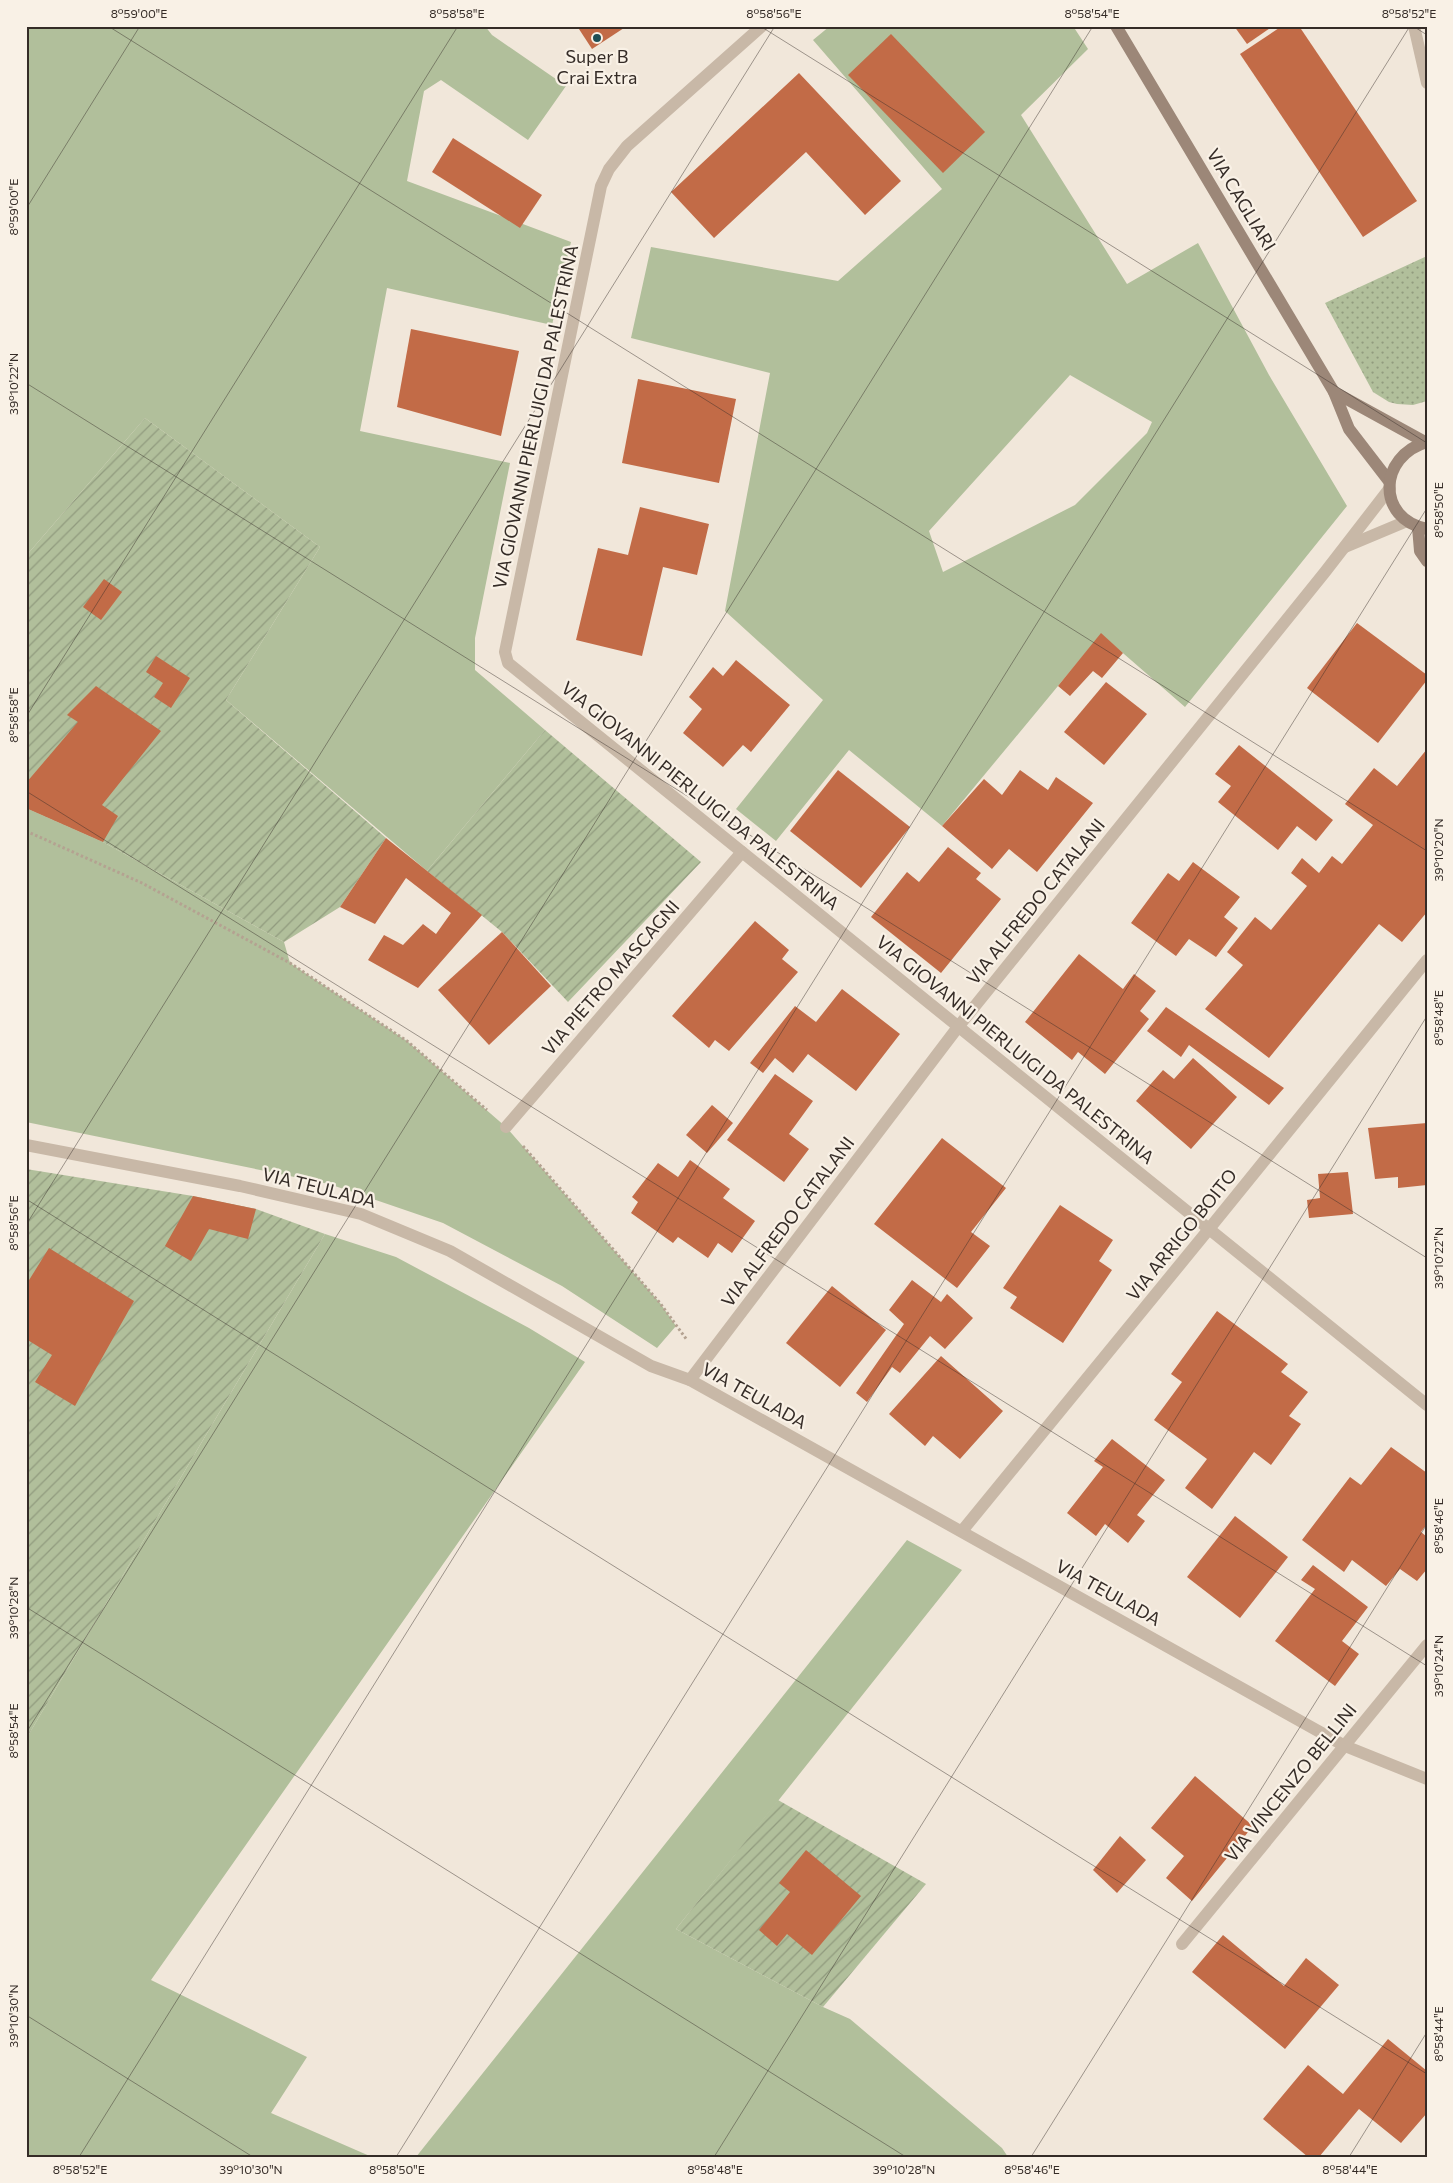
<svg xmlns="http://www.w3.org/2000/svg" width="1453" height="2183" font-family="Commissioner,sans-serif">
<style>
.grass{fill:#b1bf9b;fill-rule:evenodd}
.park{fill:url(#park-dots)}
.garden{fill:url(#garden-furrows)}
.building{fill:#c26b47}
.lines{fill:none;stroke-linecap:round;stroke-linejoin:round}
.path{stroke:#b4a291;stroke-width:3;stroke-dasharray:2.5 2.5;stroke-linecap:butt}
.street{stroke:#c8b8a7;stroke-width:12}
.secondary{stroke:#9c8778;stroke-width:12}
.ticks{fill:none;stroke:#352c27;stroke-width:1;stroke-opacity:0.45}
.poi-dot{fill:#1e4e55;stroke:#f9f1e6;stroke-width:2}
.labels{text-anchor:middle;stroke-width:4.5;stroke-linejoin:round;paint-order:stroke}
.poi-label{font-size:18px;fill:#352c27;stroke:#f9f1e6}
.street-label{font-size:18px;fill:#352c27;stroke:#f9f1e6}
.neatline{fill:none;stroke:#352c27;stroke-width:2}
.ticks-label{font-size:12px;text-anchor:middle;fill:#352c27}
</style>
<defs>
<pattern id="park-dots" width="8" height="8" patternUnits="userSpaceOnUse" patternTransform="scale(1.25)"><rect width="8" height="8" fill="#b1bf9b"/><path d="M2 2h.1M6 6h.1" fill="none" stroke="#919b7e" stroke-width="1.8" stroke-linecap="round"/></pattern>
<pattern id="garden-furrows" width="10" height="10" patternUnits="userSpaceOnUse" patternTransform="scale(1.25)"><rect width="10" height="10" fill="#b1bf9b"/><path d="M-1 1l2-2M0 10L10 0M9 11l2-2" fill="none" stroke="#919b7e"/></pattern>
</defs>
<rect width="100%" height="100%" fill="#f1e7da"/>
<g class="grass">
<path d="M 26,26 L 485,26 L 492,35 L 566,86 L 528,140 L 441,80 L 424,91 L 407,181 L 571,242 L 552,325 L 387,288 L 360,431 L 510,463 L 475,638 L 475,670 L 545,730 L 427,871 L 226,700 L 320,547 L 145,418 L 26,556 Z"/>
<path d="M 830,26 L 1073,26 L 1088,49 L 1021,115 L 1127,284 L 1198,243 L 1269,375 L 1347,506 L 1185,707 L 1101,634 L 942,826 L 849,750 L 776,841 L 736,809 L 823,700 L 725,611 L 770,373 L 631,338 L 651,247 L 838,281 L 942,189 L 813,40 ZM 1070,375 L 1152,422 L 1147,433 L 1075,505 L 943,572 L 929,531 Z"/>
<path d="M 26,808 L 103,842 L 284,942 L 290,963 L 407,1041 L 506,1127 L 660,1303 L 676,1326 L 657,1348 L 562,1286 L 443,1223 L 329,1184 L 26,1122 Z"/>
<path d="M 325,1234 L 396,1257 L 529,1328 L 585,1362 L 151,1980 L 307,2057 L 271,2113 L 372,2157 L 26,2157 L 26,1739 Z"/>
<path d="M 907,1540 L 962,1570 L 676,1929 L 823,2007 L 850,2019 L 1002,2148 L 1008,2157 L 416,2157 Z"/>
</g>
<path class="park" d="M 1427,256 L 1427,401 L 1413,405 L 1397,404 L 1389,402 L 1373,392 L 1325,303 Z"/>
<g class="garden">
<path d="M 145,418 L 320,547 L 226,700 L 386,838 L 340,907 L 284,942 L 103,842 L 26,808 L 26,556 Z"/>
<path d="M 545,730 L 701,862 L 568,1002 L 502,932 L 427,871 Z"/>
<path d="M 26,1169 L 193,1196 L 256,1209 L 325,1234 L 26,1739 Z"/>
<path d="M 778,1800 L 926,1884 L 823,2007 L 676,1929 Z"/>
</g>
<g class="building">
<path d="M 577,26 L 627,26 L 592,49 Z"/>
<path d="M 1234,26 L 1273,26 L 1247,44 Z"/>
<path d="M 1282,26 L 1299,26 L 1417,201 L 1363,237 L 1240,54 Z"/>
<path d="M 891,34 L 985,132 L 943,173 L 848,75 Z"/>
<path d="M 799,73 L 901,181 L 865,215 L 806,152 L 714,238 L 671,192 Z"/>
<path d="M 453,138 L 542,195 L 520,228 L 432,172 Z"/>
<path d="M 411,329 L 519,351 L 501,436 L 397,407 Z"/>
<path d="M 638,379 L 736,399 L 719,483 L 622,463 Z"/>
<path d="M 640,507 L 709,524 L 697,575 L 663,567 L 642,656 L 576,640 L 598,548 L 628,555 Z"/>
<path d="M 104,579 L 122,592 L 101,620 L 83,607 Z"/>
<path d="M 1357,623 L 1427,675 L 1427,680 L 1378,743 L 1307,688 Z"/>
<path d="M 1101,633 L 1123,653 L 1102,678 L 1093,671 L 1070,696 L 1058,686 Z"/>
<path d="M 156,656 L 190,678 L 171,708 L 154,697 L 163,683 L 146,672 Z"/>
<path d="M 736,660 L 790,705 L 751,752 L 743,745 L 723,767 L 683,733 L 702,709 L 689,697 L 713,667 L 723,676 Z"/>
<path d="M 1106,682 L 1147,714 L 1104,765 L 1064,732 Z"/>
<path d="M 96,686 L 161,731 L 102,805 L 118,816 L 103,842 L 26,808 L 26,783 L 78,722 L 67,715 Z"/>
<path d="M 1239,745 L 1333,820 L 1316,841 L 1297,826 L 1278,850 L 1218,802 L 1231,786 L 1215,774 Z"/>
<path d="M 1427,749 L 1427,912 L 1402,942 L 1379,924 L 1269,1058 L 1205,1009 L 1243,965 L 1227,952 L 1255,917 L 1271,930 L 1307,886 L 1291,873 L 1302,858 L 1319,873 L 1332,856 L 1342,864 L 1373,825 L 1345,804 L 1374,768 L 1397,786 Z"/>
<path d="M 838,770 L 910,827 L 861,888 L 790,831 Z"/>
<path d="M 1020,770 L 1048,790 L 1056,777 L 1093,803 L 1037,872 L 1009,849 L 992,869 L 942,826 L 984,779 L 1002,795 Z"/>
<path d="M 386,838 L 482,915 L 418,988 L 368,960 L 384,935 L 403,945 L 423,924 L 436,934 L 451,913 L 406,878 L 375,924 L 340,907 Z"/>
<path d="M 948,847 L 981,873 L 976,879 L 1001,899 L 941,973 L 871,917 L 907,872 L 919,882 Z"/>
<path d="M 1193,862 L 1240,897 L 1224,917 L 1238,928 L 1216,957 L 1189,939 L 1176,956 L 1131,923 L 1168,873 L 1179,881 Z"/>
<path d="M 755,921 L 789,950 L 782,959 L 798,972 L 729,1051 L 715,1040 L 709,1048 L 672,1016 Z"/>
<path d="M 502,932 L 551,986 L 489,1045 L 438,990 Z"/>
<path d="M 1079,954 L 1123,989 L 1134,974 L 1156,991 L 1140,1011 L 1149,1019 L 1105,1074 L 1078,1052 L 1072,1060 L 1025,1022 Z"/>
<path d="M 842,989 L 900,1034 L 856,1091 L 808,1054 L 793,1073 L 775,1058 L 763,1073 L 750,1063 L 795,1006 L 816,1022 Z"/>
<path d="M 1166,1007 L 1284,1088 L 1269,1105 L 1189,1045 L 1181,1057 L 1147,1031 Z"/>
<path d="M 1193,1058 L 1237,1097 L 1191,1149 L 1136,1101 L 1163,1070 L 1174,1079 Z"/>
<path d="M 775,1074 L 813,1101 L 789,1134 L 809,1149 L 784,1182 L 727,1140 Z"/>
<path d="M 712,1105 L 733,1123 L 707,1153 L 686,1135 Z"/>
<path d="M 1427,1123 L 1427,1185 L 1398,1188 L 1398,1177 L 1375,1179 L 1368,1128 Z"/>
<path d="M 942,1138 L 1006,1188 L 971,1232 L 990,1246 L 957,1288 L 874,1224 Z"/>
<path d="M 690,1160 L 730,1189 L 723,1198 L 755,1221 L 732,1253 L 718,1243 L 708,1258 L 678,1237 L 673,1243 L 631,1213 L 638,1202 L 632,1197 L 658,1163 L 678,1177 Z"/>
<path d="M 1348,1172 L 1353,1214 L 1309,1218 L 1307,1200 L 1320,1198 L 1318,1174 Z"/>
<path d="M 193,1196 L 256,1209 L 248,1239 L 209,1229 L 191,1261 L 165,1246 Z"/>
<path d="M 1060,1205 L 1113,1240 L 1099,1261 L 1112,1270 L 1063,1343 L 1010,1308 L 1017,1297 L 1003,1288 Z"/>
<path d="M 49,1248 L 134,1301 L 75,1406 L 35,1382 L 52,1355 L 26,1339 L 26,1285 Z"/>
<path d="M 912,1280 L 941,1302 L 947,1294 L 973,1318 L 945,1349 L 930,1336 L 900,1373 L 892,1367 L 867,1402 L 856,1393 L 904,1324 L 889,1310 Z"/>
<path d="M 832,1286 L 886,1330 L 840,1387 L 786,1343 Z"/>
<path d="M 1217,1311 L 1288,1364 L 1281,1372 L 1308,1392 L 1289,1416 L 1301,1424 L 1271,1465 L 1254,1452 L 1212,1509 L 1185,1488 L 1207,1459 L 1154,1420 L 1182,1382 L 1171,1374 Z"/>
<path d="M 941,1356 L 1003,1411 L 960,1459 L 933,1436 L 925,1446 L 889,1414 Z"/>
<path d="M 1112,1439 L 1165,1480 L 1137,1515 L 1145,1521 L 1128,1543 L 1105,1524 L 1096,1536 L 1067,1513 L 1103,1467 L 1094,1461 Z"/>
<path d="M 1391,1447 L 1427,1473 L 1427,1524 L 1421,1532 L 1427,1537 L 1427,1569 L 1417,1581 L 1400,1569 L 1386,1586 L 1352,1560 L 1344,1572 L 1302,1540 L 1350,1477 L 1361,1485 Z"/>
<path d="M 1235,1516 L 1288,1557 L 1240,1618 L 1187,1577 Z"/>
<path d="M 1313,1565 L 1368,1607 L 1342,1641 L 1359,1654 L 1335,1686 L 1275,1641 L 1315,1589 L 1301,1580 Z"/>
<path d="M 1195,1776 L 1253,1826 L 1192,1901 L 1166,1878 L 1184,1856 L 1151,1828 Z"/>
<path d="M 1120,1836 L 1146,1860 L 1117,1893 L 1093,1870 Z"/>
<path d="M 806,1850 L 861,1896 L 812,1955 L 787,1934 L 777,1946 L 759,1930 L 790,1892 L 779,1883 Z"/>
<path d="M 1223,1935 L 1284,1986 L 1306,1958 L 1339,1985 L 1285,2049 L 1192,1972 Z"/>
<path d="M 1388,2039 L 1427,2071 L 1427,2113 L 1401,2143 L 1359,2109 L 1319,2157 L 1308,2157 L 1263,2119 L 1308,2065 L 1343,2094 Z"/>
</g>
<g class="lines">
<g class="path">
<path d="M 26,831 L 142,883 L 290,963 L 407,1041 L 487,1110"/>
<path d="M 523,1146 L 660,1303 L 687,1340"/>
</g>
<g class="street">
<path d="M 762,26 L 627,146 L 609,169 L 601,186 L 505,652 L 508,663 L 1427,1405"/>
<path d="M 1414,26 L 1427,83"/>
<path d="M 1345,547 L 1407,521"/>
<path d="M 506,1127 L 742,852"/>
<path d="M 26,1145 L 240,1186 L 361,1214 L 450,1251 L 651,1366 L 690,1380 L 1345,1746 L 1427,1779"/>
<path d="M 690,1380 L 958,1027 L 1325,572 L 1390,488"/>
<path d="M 962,1531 L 1209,1229 L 1427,960"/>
<path d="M 1182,1944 L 1427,1645"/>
</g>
<g class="secondary">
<path d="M 1116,26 L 1334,392 L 1349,429 L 1389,481"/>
<path d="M 1334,392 L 1425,442"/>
<path d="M 1427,442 C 1378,456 1376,519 1427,529"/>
<path d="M 1418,527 L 1420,551 L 1427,561"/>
</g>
</g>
<path class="ticks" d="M 108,26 L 1427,851M 760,26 L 1427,443M 1413,26 L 1427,35M 26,209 L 140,26M 26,383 L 1427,1258M 26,717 L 458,26M 26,791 L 1427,1666M 26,1199 L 1427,2074M 26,1225 L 775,26M 26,1607 L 906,2157M 26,1733 L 1093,26M 26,2015 L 253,2157M 79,2157 L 1410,26M 396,2157 L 1427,508M 714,2157 L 1427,1016M 1031,2157 L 1427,1524M 1349,2157 L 1427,2032"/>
<circle class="poi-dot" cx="597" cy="38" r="5"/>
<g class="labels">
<g class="poi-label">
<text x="597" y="63">Super B<tspan x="597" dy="21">Crai Extra</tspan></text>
</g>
<g class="street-label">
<text transform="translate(1241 200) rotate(59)" y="6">VIA CAGLIARI</text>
<text transform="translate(536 417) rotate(-78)" y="6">VIA GIOVANNI PIERLUIGI DA PALESTRINA</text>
<text transform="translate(700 796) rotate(39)" y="6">VIA GIOVANNI PIERLUIGI DA PALESTRINA</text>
<text transform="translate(1036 902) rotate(-51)" y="6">VIA ALFREDO CATALANI</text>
<text transform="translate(611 978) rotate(-49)" y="6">VIA PIETRO MASCAGNI</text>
<text transform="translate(1015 1050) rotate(39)" y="6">VIA GIOVANNI PIERLUIGI DA PALESTRINA</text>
<text transform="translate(319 1188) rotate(14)" y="6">VIA TEULADA</text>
<text transform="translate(788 1222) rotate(-53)" y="6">VIA ALFREDO CATALANI</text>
<text transform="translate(1182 1235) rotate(-51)" y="6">VIA ARRIGO BOITO</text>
<text transform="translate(754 1396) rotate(29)" y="6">VIA TEULADA</text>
<text transform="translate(1108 1593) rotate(29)" y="6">VIA TEULADA</text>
<text transform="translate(1291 1783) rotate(-51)" y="6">VIA VINCENZO BELLINI</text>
</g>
</g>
<rect width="1453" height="2183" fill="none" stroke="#f9f1e6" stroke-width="55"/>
<rect x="28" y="28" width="1398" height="2128" class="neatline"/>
<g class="ticks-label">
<text x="139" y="18">8°59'00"E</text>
<text x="457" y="18">8°58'58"E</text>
<text x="774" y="18">8°58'56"E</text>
<text x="1092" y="18">8°58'54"E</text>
<text x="1409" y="18">8°58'52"E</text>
<text transform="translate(14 207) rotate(-90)" y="4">8°59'00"E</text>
<text transform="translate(14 384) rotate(-90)" y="4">39°10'22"N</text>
<text transform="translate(1439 510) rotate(-90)" y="4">8°58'50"E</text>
<text transform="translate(14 715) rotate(-90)" y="4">8°58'58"E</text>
<text transform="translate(1439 850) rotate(-90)" y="4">39°10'20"N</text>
<text transform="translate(1439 1018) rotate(-90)" y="4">8°58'48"E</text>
<text transform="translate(14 1223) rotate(-90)" y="4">8°58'56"E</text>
<text transform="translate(1439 1258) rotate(-90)" y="4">39°10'22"N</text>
<text transform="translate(1439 1526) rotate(-90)" y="4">8°58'46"E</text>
<text transform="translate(14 1608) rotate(-90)" y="4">39°10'28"N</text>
<text transform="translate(1439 1666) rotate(-90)" y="4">39°10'24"N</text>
<text transform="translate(14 1731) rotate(-90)" y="4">8°58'54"E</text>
<text transform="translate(14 2016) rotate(-90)" y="4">39°10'30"N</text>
<text transform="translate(1439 2034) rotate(-90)" y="4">8°58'44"E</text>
<text x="80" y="2174">8°58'52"E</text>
<text x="251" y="2174">39°10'30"N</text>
<text x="397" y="2174">8°58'50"E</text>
<text x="715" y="2174">8°58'48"E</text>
<text x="904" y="2174">39°10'28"N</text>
<text x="1032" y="2174">8°58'46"E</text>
<text x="1350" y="2174">8°58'44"E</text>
</g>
</svg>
